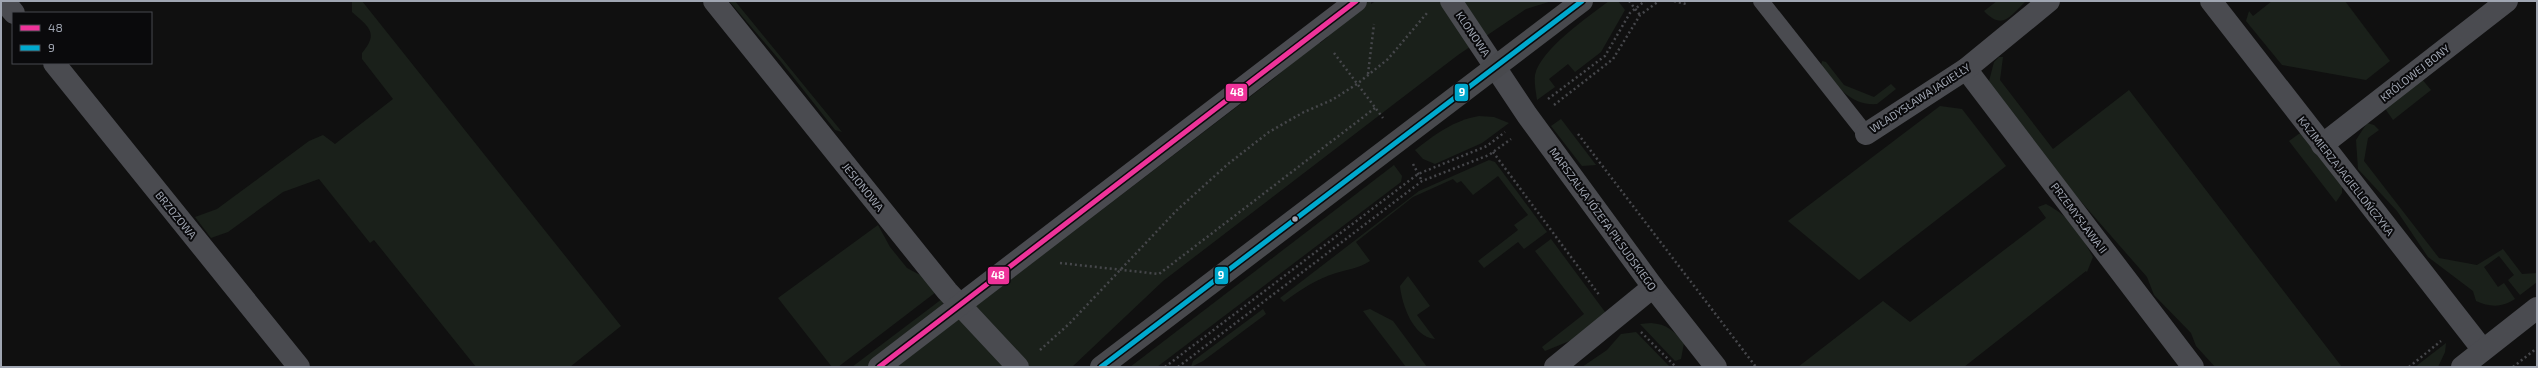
<svg xmlns="http://www.w3.org/2000/svg" width="2538" height="368" font-family="'Exo 2',sans-serif">
<style>
.green{fill:#1a201a}
.lines{fill:none;stroke-linecap:round;stroke-linejoin:round}
.path{stroke:#46474b;stroke-width:2.5;stroke-dasharray:2 3;stroke-linecap:butt}
.lane{stroke:#4a4b50;stroke-width:16}
.street{stroke:#4a4b50;stroke-width:22}
.secondary{stroke:#48494d;stroke-width:22}
.bus-1-casing{stroke:#0a0a0c;stroke-width:8}
.bus-2-casing{stroke:#0a0a0c;stroke-width:8}
.bus-1{stroke:#ef339a;stroke-width:5}
.bus-2{stroke:#00a9ce;stroke-width:5}
.bus-dot{fill:#a0a6b2;stroke:#0a0a0c;stroke-width:1.5}
.labels{text-anchor:middle;stroke-width:4;stroke-linejoin:round;paint-order:stroke}
.street-label{font-size:11px;fill:#a0a6b2;stroke:#0a0a0c}
.line-badge{stroke:#0a0a0c;stroke-width:1.5}
.badge-label{font-size:11px;text-anchor:middle;font-weight:bold;fill:#fff}
</style>
<rect width="100%" height="100%" fill="#101010"/>
<g class="green">
<path d="M 352,1 L 362,1 L 621,326 L 570,367 L 476,367 L 374,240 L 370,243 L 319,179 L 283,192 L 228,232 L 211,238 L 195,217 L 217,209 L 309,141 L 323,135 L 335,144 L 393,99 L 362,59 L 362,53 C 379,33 369,27 352,12 Z"/>
<path d="M 729,1 L 735,1 L 842,132 L 835,130 L 782,63 Z"/>
<path d="M 1369,1 L 1371,1 L 1371,4 L 1376,1 L 1552,1 L 1526,9 L 1458,55 L 1163,281 L 1072,367 L 896,367 L 1272,80 L 1318,41 L 1320,43 L 1328,37 L 1326,35 Z"/>
<path d="M 1609,1 L 1618,1 L 1625,10 L 1601,52 L 1575,72 L 1568,64 L 1549,79 L 1555,87 L 1537,100 C 1536,92 1534,82 1535,75 C 1540,50 1589,16 1609,1 Z"/>
<path d="M 1997,1 L 2026,1 C 2010,16 2003,31 1984,11 Z"/>
<path d="M 2272,1 L 2345,1 L 2390,61 L 2366,80 L 2282,65 L 2246,21 L 2249,11 L 2253,16 Z"/>
<path d="M 1999,57 L 2003,57 L 2000,80 L 2053,149 L 2129,90 L 2342,367 L 2215,367 L 2196,346 L 2191,333 L 2154,295 L 2147,277 L 2077,197 L 1988,85 L 1994,62 Z"/>
<path d="M 1822,61 L 1826,62 L 1844,85 L 1874,97 L 1891,84 L 1896,89 L 1877,104 C 1850,106 1836,85 1821,66 Z"/>
<path d="M 2421,78 L 2431,90 L 2393,120 L 2384,107 Z"/>
<path d="M 1940,106 L 1962,109 L 2006,166 L 1859,280 L 1788,221 Z"/>
<path d="M 1479,116 L 1494,117 L 1509,123 L 1482,143 L 1435,164 L 1423,159 L 1415,150 C 1434,135 1454,120 1479,116 Z"/>
<path d="M 1561,119 L 1596,165 L 1582,166 L 1551,126 Z"/>
<path d="M 2367,123 L 2374,125 L 2379,130 L 2368,138 L 2364,161 L 2439,258 L 2477,265 L 2503,249 L 2522,274 L 2537,273 L 2537,282 L 2520,295 L 2508,280 L 2514,275 L 2499,256 L 2484,267 L 2498,287 L 2504,283 L 2515,299 C 2501,308 2490,307 2476,301 L 2473,291 L 2428,257 L 2397,211 L 2358,169 L 2356,140 Z"/>
<path d="M 2303,131 L 2342,183 L 2342,193 L 2336,202 L 2289,141 Z"/>
<path d="M 1489,160 L 1495,162 L 1547,232 L 1524,249 L 1518,242 L 1484,268 L 1478,261 L 1518,230 L 1514,225 L 1528,215 L 1498,176 L 1473,195 L 1461,181 L 1457,183 L 1453,179 L 1413,197 L 1356,242 L 1370,261 C 1357,269 1349,269 1336,273 C 1316,279 1300,290 1284,302 L 1280,298 L 1419,191 Z"/>
<path d="M 1394,165 L 1402,176 L 1401,182 L 1157,367 L 1130,367 Z"/>
<path d="M 2046,204 C 2072,218 2079,232 2093,257 L 2087,272 L 2086,271 L 1964,367 L 1798,367 L 1883,301 L 1910,322 L 2046,218 L 2038,207 Z"/>
<path d="M 878,225 L 890,247 L 907,268 L 920,275 L 936,292 L 838,367 L 832,367 L 778,298 Z"/>
<path d="M 1551,239 L 1608,316 L 1572,340 L 1545,351 L 1542,347 L 1584,314 L 1535,251 Z"/>
<path d="M 1408,276 L 1430,306 L 1417,315 L 1435,339 C 1413,337 1402,305 1400,286 Z"/>
<path d="M 942,299 L 944,302 L 939,309 L 869,367 L 852,367 Z"/>
<path d="M 1263,309 L 1266,314 L 1203,361 L 1191,367 L 1193,361 Z"/>
<path d="M 1370,309 L 1393,321 L 1427,367 L 1406,367 L 1363,311 Z"/>
<path d="M 1651,323 C 1666,324 1675,331 1684,343 L 1681,359 L 1675,361 L 1640,324 Z"/>
<path d="M 1636,332 L 1670,367 L 1582,367 L 1607,350 L 1621,334 Z"/>
<path d="M 2446,343 L 2445,352 L 2438,367 L 2415,367 Z"/>
</g>
<g class="lines">
<g class="path">
<path d="M 1629,1 L 1640,15"/>
<path d="M 1674,1 L 1686,4"/>
<path d="M 1334,53 L 1383,118"/>
<path d="M 1368,74 L 1374,24"/>
<path d="M 1548,99 L 1605,56 L 1630,13 L 1645,1"/>
<path d="M 1554,105 L 1613,59 L 1640,15 L 1659,1"/>
<path d="M 1578,134 L 1756,367"/>
<path d="M 1493,152 L 1600,296"/>
<path d="M 1413,164 L 1422,181"/>
<path d="M 1060,263 L 1159,274 L 1375,108"/>
<path d="M 1641,332 L 1676,367"/>
<path d="M 1040,350 L 1069,324 L 1177,210 L 1228,164 L 1269,132 L 1304,112 L 1332,100 L 1357,84 L 1388,59 L 1427,13"/>
<path d="M 1165,367 L 1418,174 L 1487,146 L 1505,132"/>
<path d="M 1178,367 L 1422,181 L 1489,155 L 1511,139"/>
<path d="M 2409,367 L 2441,341"/>
<path d="M 2513,367 L 2537,348"/>
</g>
<path class="lane" d="M 1761,1 L 1866,134"/>
<g class="street">
<path d="M 4,1 L 14,13"/>
<path d="M 714,1 L 947,291 L 1018,367"/>
<path d="M 1451,1 L 1527,115 L 1653,287 L 1716,367"/>
<path d="M 2211,1 L 2483,350"/>
<path d="M 54,63 L 299,367"/>
<path d="M 1966,69 L 2193,367"/>
<path d="M 1866,134 L 1966,69 L 2049,1"/>
<path d="M 2322,145 L 2507,1"/>
<path d="M 879,367 L 1356,1"/>
<path d="M 1555,367 L 1653,287"/>
<path d="M 2462,367 L 2537,308"/>
</g>
<path class="secondary" d="M 1101,367 L 1582,1"/>
<g class="bus-1-casing">
<path id="bus-1" d="M 879,367 L 1356,1"/>
</g>
<g class="bus-2-casing">
<path id="bus-2" d="M 1101,367 L 1582,1"/>
</g>
<use href="#bus-1" class="bus-1"/>
<use href="#bus-2" class="bus-2"/>
</g>
<circle class="bus-dot" cx="1295" cy="219" r="3.5"/>
<g class="labels">
<g class="street-label">
<text transform="translate(1473 34) rotate(56)" y="4">KLONOWA</text>
<text transform="translate(2415 73) rotate(-38)" y="4">KRÓLOWEJ BONY</text>
<text transform="translate(1920 98) rotate(-33)" y="4">WŁADYSŁAWA JAGIEŁŁY</text>
<text transform="translate(2346 176) rotate(52)" y="4">KAZIMIERZA JAGIELLOŃCZYKA</text>
<text transform="translate(863 187) rotate(51)" y="4">JESIONOWA</text>
<text transform="translate(176 215) rotate(51)" y="4">BRZOZOWA</text>
<text transform="translate(2079 218) rotate(53)" y="4">PRZEMYSŁAWA II</text>
<text transform="translate(1603 219) rotate(54)" y="4">MARSZAŁKA JÓZEFA PIŁSUDSKIEGO</text>
</g>
</g>
<g class="line-badge">
<rect x="1225" y="83" width="23" height="19" rx="4" fill="#ef339a"/>
<rect x="1454" y="83" width="15" height="19" rx="4" fill="#00a9ce"/>
<rect x="987" y="266" width="23" height="19" rx="4" fill="#ef339a"/>
<rect x="1214" y="266" width="15" height="19" rx="4" fill="#00a9ce"/>
</g>
<g class="badge-label">
<text x="1237" y="96">48</text>
<text x="1462" y="96">9</text>
<text x="998" y="279">48</text>
<text x="1221" y="279">9</text>
</g>
<rect width="2538" height="368" fill="none" stroke="#a0a6b2" stroke-width="4"/>
<rect x="12" y="12" width="140" height="52" fill="#0a0a0c" stroke="#46484e"/>
<rect x="20" y="25" width="20" height="6" fill="#ef339a" stroke="#46484e"/>
<text x="48" y="32" font-size="12" fill="#a0a6b2">48</text>
<rect x="20" y="45" width="20" height="6" fill="#00a9ce" stroke="#46484e"/>
<text x="48" y="52" font-size="12" fill="#a0a6b2">9</text>
</svg>
